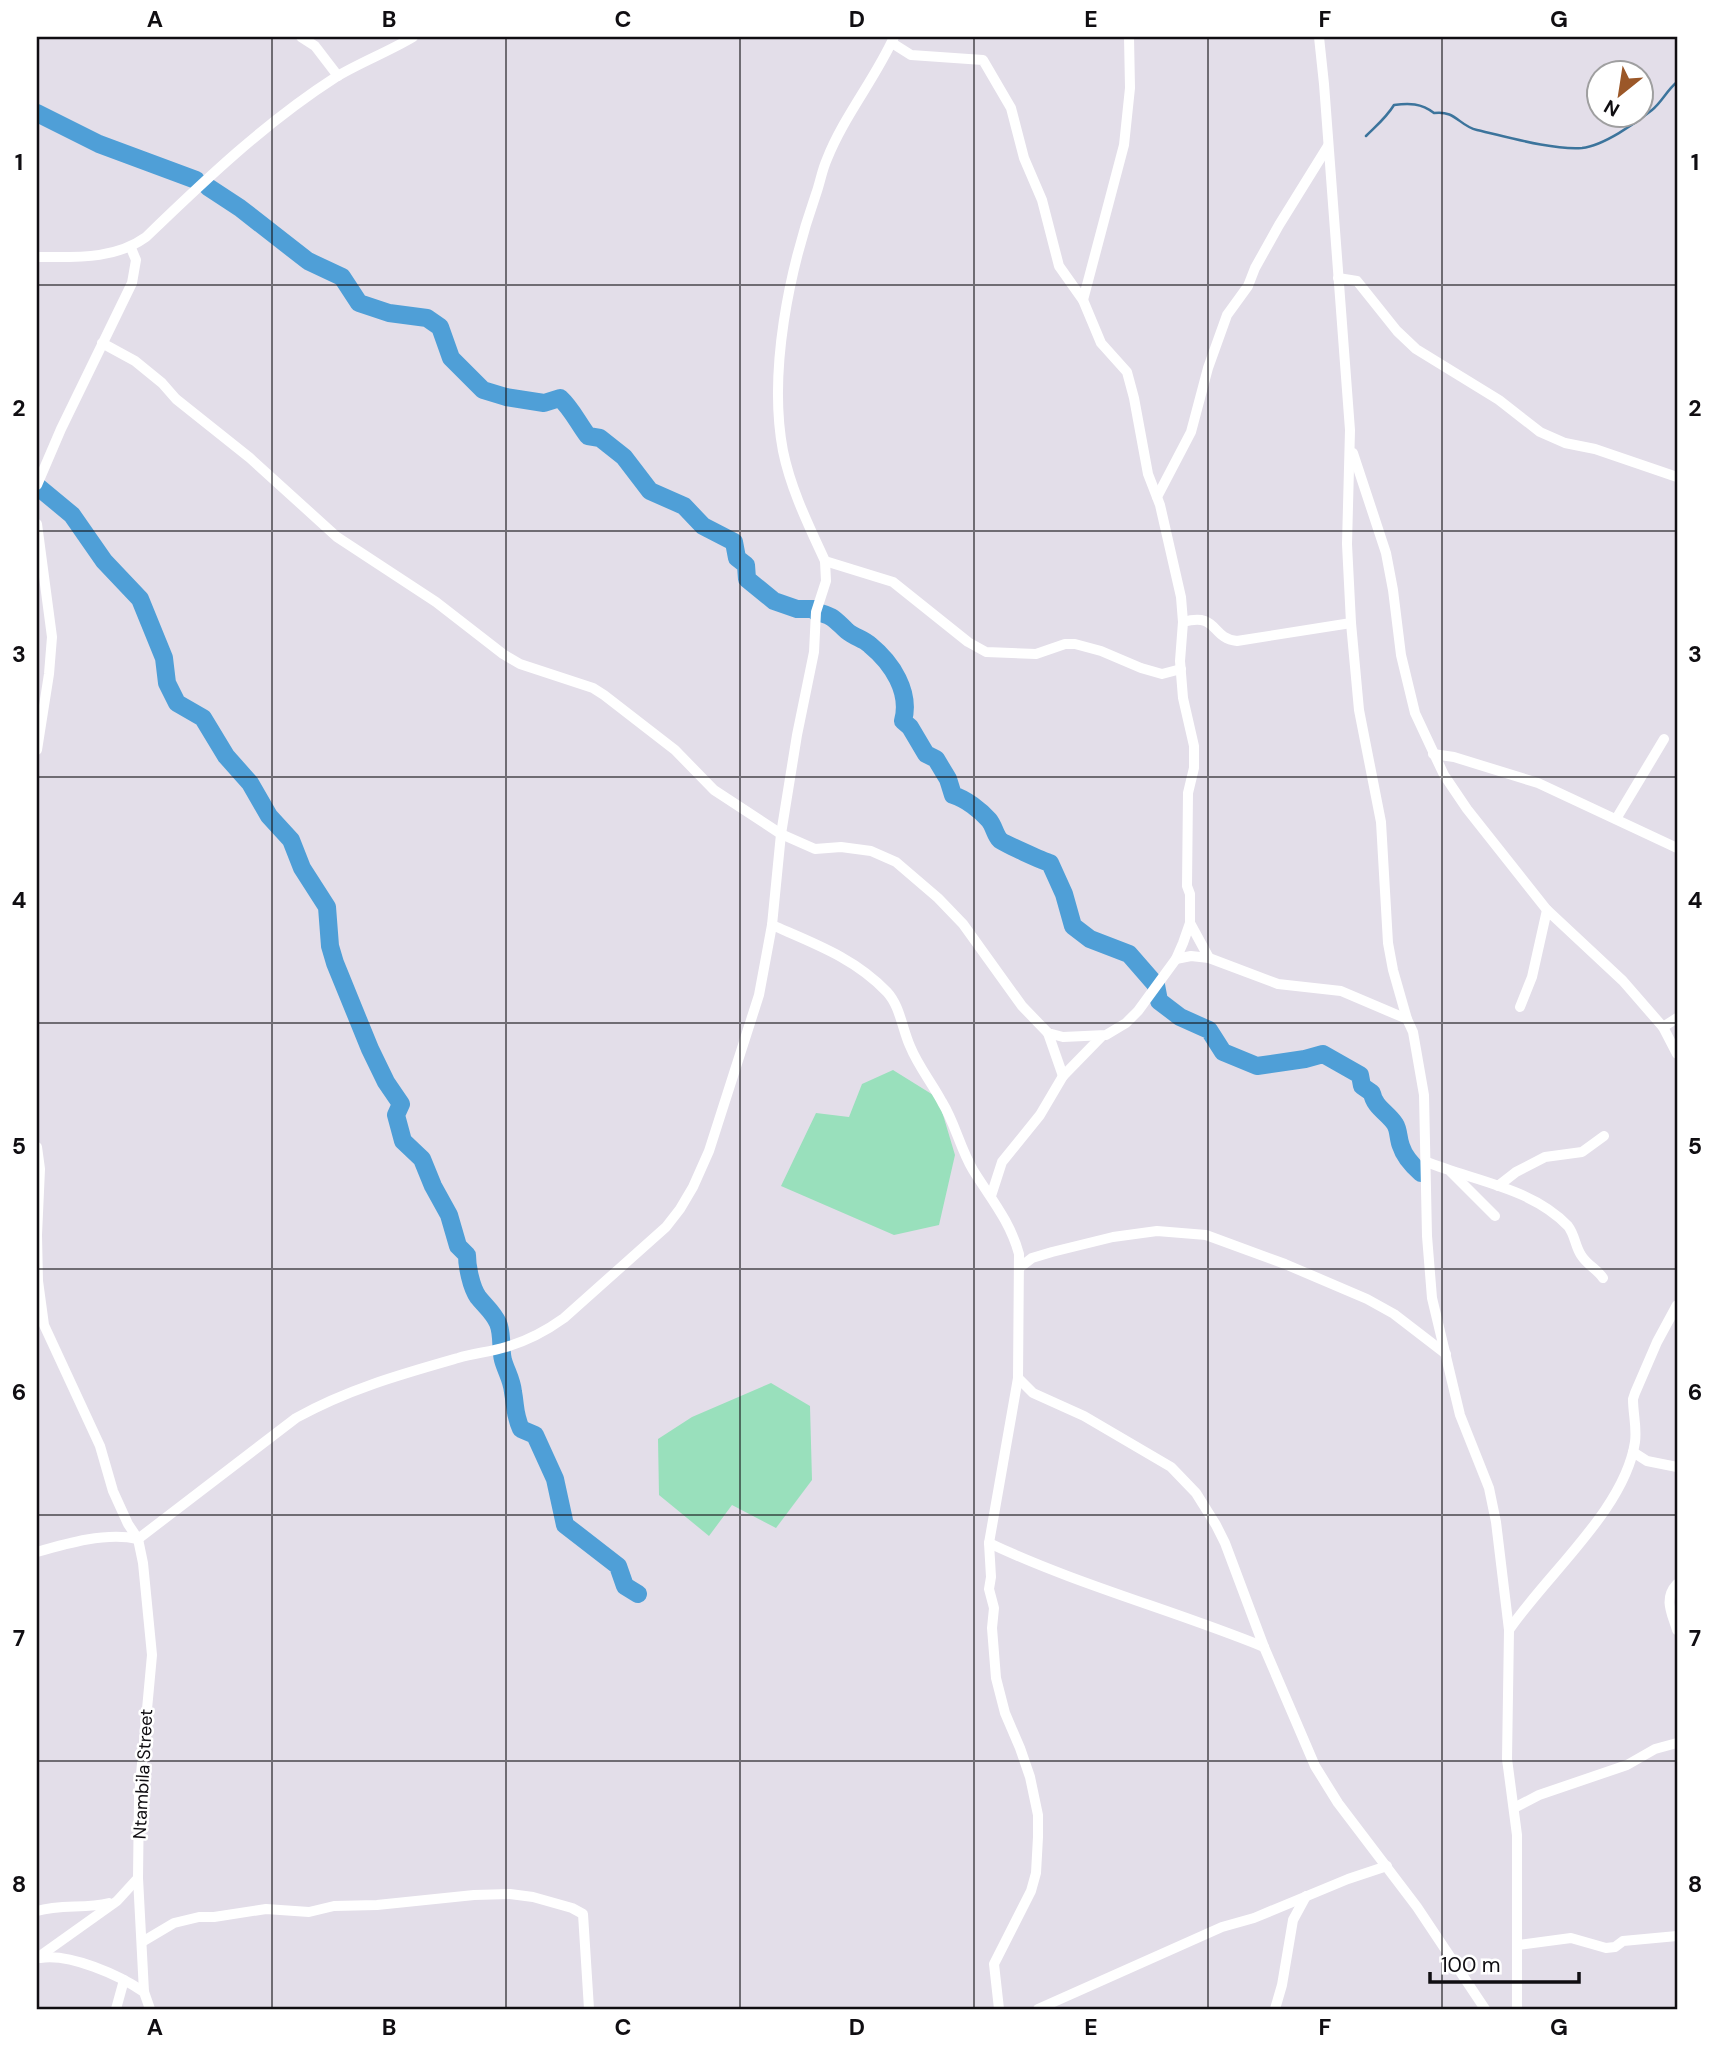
<svg xmlns="http://www.w3.org/2000/svg" width="1714" height="2046" font-family="'DM Sans',sans-serif">
<style>
.green{fill:#99e0bc}
.lines{fill:none;stroke-linecap:round;stroke-linejoin:round}
.stream{stroke:#3c749c;stroke-width:2.5}
.river{stroke:#4f9fd7;stroke-width:18}
.minor{stroke:#fff;stroke-width:10}
.grid{fill:none;stroke:#100e12;stroke-width:2;stroke-opacity:0.55}
.labels{text-anchor:middle;stroke-width:5;stroke-linejoin:round;paint-order:stroke}
.street-label{font-size:18px;fill:#100e12;stroke:#fff}
.neatline{fill:none;stroke:#100e12;stroke-width:2.5}
.grid-label{font-size:23px;text-anchor:middle;font-weight:bold;fill:#100e12}
</style>
<rect width="100%" height="100%" fill="#e3dee9"/>
<g class="green">
<path d="M 893,1070 L 938,1098 L 955,1155 L 939,1225 L 894,1235 L 781,1186 L 816,1113 L 849,1117 L 862,1084 Z"/>
<path d="M 771,1383 L 810,1406 L 812,1480 L 776,1528 L 732,1505 L 709,1536 L 659,1495 L 658,1439 L 692,1417 Z"/>
</g>
<g class="lines">
<path class="stream" d="M 1366,136 C 1377,125 1386,118 1394,105 C 1409,103 1421,103 1434,113 C 1456,110 1459,126 1477,130 C 1508,137 1551,150 1582,148 C 1603,146 1636,123 1652,110 C 1662,102 1667,90 1677,82"/>
<g class="river">
<path d="M 37,113 L 99,144 L 196,180"/>
<path d="M 208,187 L 240,208 L 308,261 L 342,277 L 359,303 L 389,313 L 427,318 L 440,327 L 451,358 L 483,390 L 506,397 L 544,403 L 560,398 C 572,409 578,423 588,436 L 600,438 L 624,457 L 650,491 L 684,506 L 703,526 L 734,542 L 737,558 L 746,565 L 747,579 L 774,601 L 797,609 L 814,609 L 816,612 C 834,616 834,619 847,631 C 854,637 864,639 870,645 C 892,663 911,692 903,721 L 910,727 L 926,754 L 936,759 L 948,779 L 953,795 C 966,799 980,810 989,820 C 994,826 995,835 1000,840 C 1003,843 1045,862 1050,863 L 1064,894 L 1073,926 L 1090,939 L 1129,954 L 1156,985 L 1159,1001 L 1180,1017 L 1209,1030 L 1223,1052 L 1257,1066 L 1305,1059 L 1323,1054 L 1360,1075 L 1362,1086 L 1372,1093 C 1374,1107 1388,1113 1395,1124 C 1399,1130 1398,1139 1401,1146 C 1404,1156 1413,1166 1421,1173"/>
<path d="M 37,486 L 72,515 L 104,561 L 140,599 L 164,658 L 167,683 L 177,703 L 203,718 L 226,756 L 250,783 L 269,816 L 291,840 L 302,868 L 327,907 L 330,946 L 335,963 L 370,1049 L 386,1082 L 401,1104 L 396,1115 L 403,1141 L 422,1159 L 433,1186 L 449,1215 L 458,1246 L 467,1255 C 467,1266 471,1287 478,1297 C 485,1306 493,1312 498,1323 C 503,1335 500,1349 503,1360 C 506,1371 512,1380 513,1392 C 516,1408 514,1413 521,1429 L 535,1435 L 555,1479 L 565,1525 L 618,1566 L 625,1586 L 638,1594"/>
</g>
<g class="minor">
<path d="M 301,37 L 315,46 L 338,76"/>
<path d="M 1319,37 L 1324,84 L 1350,430 L 1347,544 L 1351,623 L 1359,710 L 1381,822 L 1388,943 L 1393,970 L 1407,1019 L 1413,1032 L 1424,1095 L 1427,1236 L 1432,1298 L 1460,1415 L 1489,1488 L 1496,1522 L 1509,1630 L 1507,1759 L 1517,1835 L 1517,2009"/>
<path d="M 37,257 C 75,257 114,260 146,237 C 206,179 266,122 336,77 C 361,62 388,52 413,37"/>
<path d="M 1338,278 L 1357,281 L 1397,331 L 1416,349 L 1499,400 L 1540,432 L 1565,443 L 1595,449 L 1677,477"/>
<path d="M 1083,300 L 1124,145 L 1130,88 L 1129,37"/>
<path d="M 102,343 L 135,361 L 162,383 L 176,399 L 250,458 L 337,537 L 436,602 L 503,654 L 520,664 L 593,688 L 604,695 L 675,750 L 714,790 L 781,834 L 815,849 L 841,847 L 871,851 L 896,862 L 938,898 L 963,924 L 1022,1006 L 1048,1033 L 1063,1037 L 1106,1035 L 1126,1023 L 1138,1011 L 1176,959 L 1183,943 L 1190,923 L 1190,894 L 1187,886 L 1188,793 L 1194,768 L 1194,746 L 1183,698 L 1180,661 L 1183,622 L 1181,597 L 1160,505 L 1148,474 L 1134,398 L 1127,372 L 1101,343 L 1083,300 L 1059,266 L 1042,200 L 1024,158 L 1011,108 L 983,60 L 911,55 L 892,43"/>
<path d="M 1353,453 L 1386,553 L 1393,590 L 1401,655 L 1415,713 L 1444,775 L 1467,809 L 1547,910 L 1623,981 L 1663,1027 L 1677,1054"/>
<path d="M 37,485 L 61,429 L 132,283 L 136,260 L 131,248"/>
<path d="M 1157,497 L 1191,432 L 1208,368 L 1227,315 L 1248,286 L 1255,268 L 1279,225 L 1328,146"/>
<path d="M 37,524 L 52,637 L 49,674 L 37,750"/>
<path d="M 825,561 L 893,582 L 968,642 L 986,652 L 1036,654 L 1065,644 L 1075,644 L 1101,651 L 1141,668 L 1162,674 L 1181,669"/>
<path d="M 1183,622 C 1219,612 1210,638 1237,641 L 1351,623"/>
<path d="M 1433,754 L 1454,757 L 1538,783 L 1677,848"/>
<path d="M 1616,819 L 1664,739"/>
<path d="M 1190,923 L 1209,958"/>
<path d="M 772,925 C 813,943 855,958 887,992 C 900,1006 902,1028 910,1046 C 918,1066 932,1083 942,1102 C 955,1123 960,1148 973,1170 C 991,1199 1010,1221 1019,1254 L 1018,1378 L 1033,1393 L 1084,1416 L 1171,1467 L 1196,1493 L 1216,1525 L 1225,1543 L 1264,1647 L 1315,1766 L 1338,1803 L 1417,1907 L 1485,2009"/>
<path d="M 1176,959 L 1191,956 L 1209,958 L 1278,984 L 1341,991 L 1407,1019"/>
<path d="M 1520,1007 L 1532,977 L 1547,910"/>
<path d="M 1663,1027 L 1677,1018"/>
<path d="M 1048,1033 L 1063,1076 L 1102,1036"/>
<path d="M 37,1147 L 40,1169 L 37,1235 L 38,1281 L 44,1325 L 100,1446 L 113,1491 L 128,1524 L 138,1539 L 143,1563 L 152,1655 L 139,1796 L 138,1878 L 144,1992 L 150,2009"/>
<path d="M 1427,1162 C 1474,1181 1532,1188 1568,1226 C 1575,1235 1575,1246 1581,1255 C 1587,1265 1597,1269 1603,1278"/>
<path d="M 1451,1172 L 1495,1216"/>
<path d="M 1498,1186 L 1516,1172 L 1545,1157 L 1582,1152 L 1604,1136"/>
<path d="M 991,1196 L 1002,1162 L 1040,1115 L 1063,1076"/>
<path d="M 1019,1268 L 1032,1258 L 1052,1252 L 1113,1237 L 1157,1231 L 1206,1235 L 1285,1264 L 1367,1299 L 1394,1314 L 1446,1354"/>
<path d="M 1633,1452 L 1647,1461 L 1677,1467"/>
<path d="M 989,1543 C 1078,1585 1173,1610 1264,1647"/>
<path d="M 37,1552 C 68,1543 106,1532 138,1539 L 296,1418 C 348,1389 402,1374 458,1358 C 474,1353 490,1352 506,1347 C 527,1341 546,1331 564,1318 L 666,1227 L 680,1209 L 693,1187 L 709,1151 L 759,995 L 772,925 L 781,834 L 797,735 L 814,652 L 816,612 L 826,581 L 825,561 C 809,526 791,490 783,451 C 768,372 789,271 816,194 C 820,183 822,170 827,159 C 844,116 875,79 894,37"/>
<path d="M 1677,1584 C 1663,1599 1672,1613 1677,1630"/>
<path d="M 1509,1630 C 1547,1574 1625,1509 1635,1442 C 1637,1427 1633,1414 1633,1399 L 1635,1393 L 1657,1342 L 1677,1305"/>
<path d="M 1514,1808 L 1539,1795 L 1627,1765 L 1655,1749 L 1677,1743"/>
<path d="M 37,1911 C 61,1904 85,1909 109,1903"/>
<path d="M 142,1942 L 174,1923 L 199,1917 L 214,1917 L 266,1909 L 309,1912 L 334,1906 L 377,1905 L 474,1895 L 510,1894 L 533,1897 L 572,1908 L 583,1914 L 589,2009"/>
<path d="M 1518,1945 L 1571,1938 L 1606,1948 L 1615,1947 L 1623,1941 L 1677,1936"/>
<path d="M 37,1958 L 117,1901 L 138,1878"/>
<path d="M 40,1958 C 70,1953 119,1975 144,1992"/>
<path d="M 116,2009 L 124,1980"/>
<path d="M 999,2009 L 994,1964 L 1031,1891 L 1036,1873 L 1038,1837 L 1038,1815 L 1030,1777 L 1020,1748 L 1005,1713 L 996,1678 L 992,1628 L 994,1608 L 989,1589 L 991,1577 L 989,1543 L 1018,1378"/>
<path d="M 1038,2009 L 1222,1927 L 1254,1918 L 1348,1879 L 1387,1866"/>
<path d="M 1275,2009 L 1282,1985 L 1293,1920 L 1306,1896"/>
</g>
</g>
<path class="grid" d="M 272,37 L 272,2009M 506,37 L 506,2009M 740,37 L 740,2009M 974,37 L 974,2009M 1208,37 L 1208,2009M 1442,37 L 1442,2009M 37,285 L 1677,285M 37,531 L 1677,531M 37,777 L 1677,777M 37,1023 L 1677,1023M 37,1269 L 1677,1269M 37,1515 L 1677,1515M 37,1761 L 1677,1761"/>
<g class="labels">
<g class="street-label">
<text transform="translate(143 1774) rotate(-87)" y="6">Ntambila Street</text>
</g>
</g>
<rect width="1714" height="2046" fill="none" stroke="#ffffff" stroke-width="77"/>
<g transform="translate(1620 94) rotate(210)"><circle r="33" fill="#ffffff" stroke="#9f9fa0" stroke-width="2"/>
<path d="M0-5L12 26L0 18L-12 26Z" fill="#9b5728"/>
<text y="-10" font-size="19" font-weight="bold" text-anchor="middle" fill="#100e12">N</text>
</g>
<path d="M1430 1972v10h149v-10" fill="none" stroke="#100e12" stroke-width="3.5"/>
<text x="1441" y="1972" font-size="21" fill="#100e12" stroke="#ffffff" stroke-width="5" paint-order="stroke">100 m</text>
<rect x="38" y="38" width="1638" height="1970" class="neatline"/>
<g class="grid-label">
<text x="155" y="27">A</text>
<text x="389" y="27">B</text>
<text x="623" y="27">C</text>
<text x="857" y="27">D</text>
<text x="1091" y="27">E</text>
<text x="1325" y="27">F</text>
<text x="1559" y="27">G</text>
<text x="19" y="170">1</text>
<text x="1695" y="170">1</text>
<text x="19" y="416">2</text>
<text x="1695" y="416">2</text>
<text x="19" y="662">3</text>
<text x="1695" y="662">3</text>
<text x="19" y="908">4</text>
<text x="1695" y="908">4</text>
<text x="19" y="1154">5</text>
<text x="1695" y="1154">5</text>
<text x="19" y="1400">6</text>
<text x="1695" y="1400">6</text>
<text x="19" y="1646">7</text>
<text x="1695" y="1646">7</text>
<text x="19" y="1892">8</text>
<text x="1695" y="1892">8</text>
<text x="155" y="2035">A</text>
<text x="389" y="2035">B</text>
<text x="623" y="2035">C</text>
<text x="857" y="2035">D</text>
<text x="1091" y="2035">E</text>
<text x="1325" y="2035">F</text>
<text x="1559" y="2035">G</text>
</g>
</svg>
